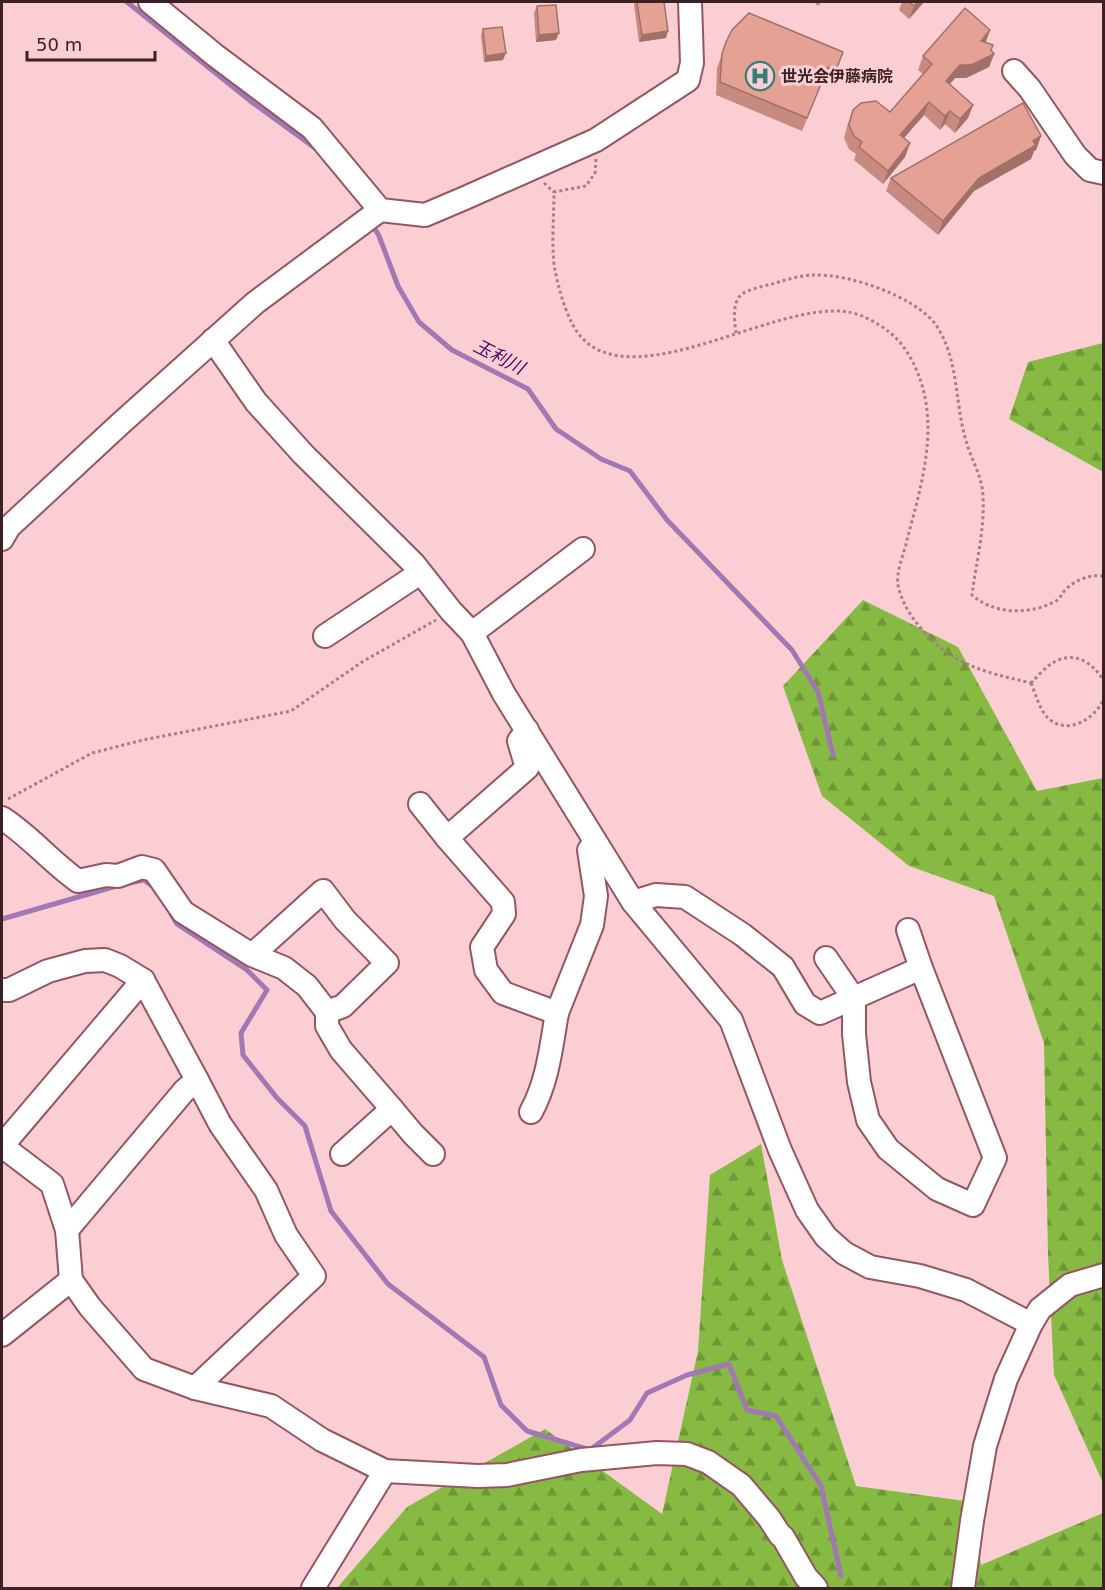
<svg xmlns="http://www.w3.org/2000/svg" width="1105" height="1590" font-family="'DejaVu Sans','Noto Sans JP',sans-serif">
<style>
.forest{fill:url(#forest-firs)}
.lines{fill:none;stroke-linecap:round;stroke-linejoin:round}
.stream{stroke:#a178b4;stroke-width:5}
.minor-casing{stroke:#965661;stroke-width:26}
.path{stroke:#a47f84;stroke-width:3;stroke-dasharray:3 3;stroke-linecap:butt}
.minor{stroke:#fff;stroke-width:22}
.wall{fill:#c68a80}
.shaded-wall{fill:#a17168}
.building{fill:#e6a195;stroke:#a17168;stroke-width:1.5}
.labels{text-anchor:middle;stroke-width:6;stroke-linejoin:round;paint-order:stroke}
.poi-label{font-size:16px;font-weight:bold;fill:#3b2024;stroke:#fbced4;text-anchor:start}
.water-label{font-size:18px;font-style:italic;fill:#4a096a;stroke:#fbced4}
</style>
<defs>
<pattern id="forest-firs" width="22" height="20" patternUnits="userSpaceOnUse" patternTransform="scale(1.5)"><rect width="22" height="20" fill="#86ba43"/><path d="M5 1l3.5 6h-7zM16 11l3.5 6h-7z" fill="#6f9738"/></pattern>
</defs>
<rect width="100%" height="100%" fill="#fbced4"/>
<g class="forest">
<path d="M 1103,343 L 1104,343 L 1103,472 L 1009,419 L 1028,362 Z"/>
<path d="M 863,600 L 958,647 L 1037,791 L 1103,778 L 1103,1483 L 1054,1375 L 1048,1255 L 1044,1043 L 994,896 L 909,866 L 822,796 L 783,686 Z"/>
<path d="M 761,1144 L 782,1260 L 856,1486 L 972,1502 L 981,1565 L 1103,1513 L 1103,1588 L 337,1588 L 407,1507 L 545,1429 L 662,1514 L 698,1351 L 710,1175 Z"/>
</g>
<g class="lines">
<g class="stream">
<path d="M 127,2 L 253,103 L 315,148"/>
<path d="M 371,222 L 379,236 L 398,286 L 419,322 L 452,350 L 528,389 L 556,429 L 601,459 L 630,471 L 667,520 L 792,650 L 818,692 L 833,755"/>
<path d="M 129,883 L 144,880 L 156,889"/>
<path d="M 171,914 L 177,924 L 247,970 L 267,990 L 241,1033 L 243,1055 L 277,1098 L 305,1126 L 331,1211 L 388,1284 L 484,1357 L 501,1405 L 527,1431 L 590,1450 L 630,1420 L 647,1393 L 687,1375 L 729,1364 L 747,1410 L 776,1416 L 821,1486 L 841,1576"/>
<path d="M 2,919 L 120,885"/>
</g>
<g class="minor-casing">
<g id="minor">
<path d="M 150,2 L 216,56 L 312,128 L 380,210 L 425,215 L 465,198 L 596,140 L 688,80 L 692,63 L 690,2"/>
<path d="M 1014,71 L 1030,89 L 1075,155 L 1090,170 L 1104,173"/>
<path d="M 213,340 L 256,402 L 303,454 L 414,564 L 451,611 L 472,633 L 504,694 L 633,902 L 731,1020 L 780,1150 L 807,1210 L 826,1237 L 844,1253 L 870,1267 L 920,1276 L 966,1290 L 1031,1324"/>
<path d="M 2,539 L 9,527 L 120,424 L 255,303 L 380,210"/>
<path d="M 472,633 L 583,549"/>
<path d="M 325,636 L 420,573"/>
<path d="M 527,730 L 519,741 L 527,768 L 447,838 L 503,902 L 504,914 L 482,947 L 486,970 L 503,993 L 557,1013 L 592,925 L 596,896 L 589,850 L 595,842"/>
<path d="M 420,804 L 447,838"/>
<path d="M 2,818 C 30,836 51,862 78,881 L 106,875 L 118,876 L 142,867 L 154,870 L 183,912 L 252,955 L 284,968 L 307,986 L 327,1012 L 343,1006 L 387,963 L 345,920 L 323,891 L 252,955"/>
<path d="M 633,902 L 656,895 L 685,897 L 743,935 L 783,967 L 805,1004 L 820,1013 L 921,968 L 995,1158 L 973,1205 L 937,1189 L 888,1149 L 868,1120 L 859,1082 L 854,1034 L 854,999 L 826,958"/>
<path d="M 908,930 L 921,968"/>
<path d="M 2,990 L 9,990 L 48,971 L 85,961 L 105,960 L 120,966 L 143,980 L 197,1080 L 184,1091 L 67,1230"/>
<path d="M 327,1012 L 327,1026 L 341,1050 L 392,1109 L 342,1154"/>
<path d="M 392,1109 L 413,1134 L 433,1154"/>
<path d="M 531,1112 C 548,1081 551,1047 557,1013"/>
<path d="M 2,1146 L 52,1184 L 67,1230 L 71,1280 L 90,1307 L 144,1369 L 195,1388 L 271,1406 L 322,1440 L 385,1471 L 478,1476 L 507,1475 L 581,1460 L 657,1453 L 687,1454 L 708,1462 L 741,1485 L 769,1518 L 780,1535 L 783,1537 L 806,1577 L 816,1588"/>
<path d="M 2,1146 L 143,980"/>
<path d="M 2,1335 L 71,1280"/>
<path d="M 195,1388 L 314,1276 L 286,1235 L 266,1190 L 220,1124 L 197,1080"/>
<path d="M 313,1588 L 385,1471"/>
<path d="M 963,1588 L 972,1521 L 985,1446 L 1006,1379 L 1031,1324 L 1040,1309 L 1070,1285 L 1104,1275"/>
</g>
</g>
<g class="path">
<path d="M 596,159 L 595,173 L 586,186 L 554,192 C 554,213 551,251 555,270 C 559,291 568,323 582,338 C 637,396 777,300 848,312 C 862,314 879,324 889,332 C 905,344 915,364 921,382 C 938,434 920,490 907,540 C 904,554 896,571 898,585 C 901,600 909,614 919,626 C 951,665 984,672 1031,683"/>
<path d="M 544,183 L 554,192"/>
<path d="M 736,333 C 735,322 731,303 742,294 C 750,289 763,286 772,284 C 785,280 798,276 812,275 C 847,273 915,296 936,325 C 960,361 954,404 967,444 C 972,461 982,476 983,496 C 985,529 976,563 972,595 C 995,615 1030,615 1056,601 C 1060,598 1062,594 1065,590 C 1075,580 1090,574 1104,576"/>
<path d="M 1031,683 C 1036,695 1039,708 1047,717 C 1066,737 1096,719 1104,698"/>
<path d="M 1031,683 C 1039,675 1048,663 1061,659 C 1079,653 1096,666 1104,682"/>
<path d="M 8,799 L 92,753 L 143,740 L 291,711 L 362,662 L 436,620"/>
</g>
<use href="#minor" class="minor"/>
</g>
<g class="wall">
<path d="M 635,2 L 664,2 L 666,38 L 639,42 L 634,5 Z"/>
<path d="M 814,2 L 822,2 L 818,6 Z"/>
<path d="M 902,2 L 924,2 L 909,19 L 899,10 Z"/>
<path d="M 537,6 L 556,40 L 536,42 L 534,13 Z"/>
<path d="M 483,29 L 503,60 L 484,62 L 481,36 Z"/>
<path d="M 990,30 L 986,42 L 994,54 L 989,67 L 966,78 L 955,78 L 950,84 L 973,105 L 968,118 L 955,133 L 945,124 L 940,130 L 924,115 L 904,138 L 910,143 L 905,157 L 883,184 L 854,160 L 856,154 L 849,149 L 844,138 L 848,123 L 853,110 L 890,112 L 923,74 L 918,70 L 923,56 Z"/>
<path d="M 726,42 L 843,52 L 831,84 L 823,80 L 802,131 L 716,95 L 717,68 Z"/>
<path d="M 1041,136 L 1036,150 L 1034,151 L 1031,159 L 974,191 L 938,235 L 886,191 L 891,178 Z"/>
</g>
<g class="shaded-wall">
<path d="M 918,2 L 924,2 L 909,19 L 914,6 Z"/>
<path d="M 990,30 L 985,43 L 981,41 Z"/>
<path d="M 668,31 L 666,38 L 639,42 L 642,35 Z"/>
<path d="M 559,33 L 556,40 L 536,42 L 539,35 Z"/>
<path d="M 506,53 L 503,60 L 484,62 L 486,56 Z"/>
<path d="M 994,54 L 989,67 L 966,78 L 955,78 L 941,94 L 946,81 L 960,65 Z"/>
<path d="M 929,102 L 924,115 L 895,148 L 900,135 Z"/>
<path d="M 973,105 L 968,118 L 955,133 L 960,119 Z"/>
<path d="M 950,111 L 945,124 L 940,130 L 945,116 Z"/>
<path d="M 1041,136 L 1036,150 L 1034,151 L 1031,159 L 974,191 L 938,235 L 943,221 L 979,178 Z"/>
<path d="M 910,143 L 905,157 L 883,184 L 888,171 Z"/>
</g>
<g class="building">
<path d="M 637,2 L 664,2 L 668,31 L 642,35 Z"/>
<path d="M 909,2 L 918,2 L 914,6 Z"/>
<path d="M 556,5 L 559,33 L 539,35 L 537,6 Z"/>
<path d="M 965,8 L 990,30 L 981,41 L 993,45 L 991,50 L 994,54 L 971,65 L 960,65 L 946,81 L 973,105 L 960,119 L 950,111 L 945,116 L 929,102 L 900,135 L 910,143 L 888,171 L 859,147 L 862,142 L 854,136 L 849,125 L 853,110 L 861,103 L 876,101 L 890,112 L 932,64 L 923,56 Z"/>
<path d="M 749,13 L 843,52 L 836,70 L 828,67 L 807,118 L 720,82 L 722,54 L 726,42 L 732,30 Z"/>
<path d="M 502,27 L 506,53 L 486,56 L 483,29 Z"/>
<path d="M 1023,103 L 1041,136 L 1033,141 L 1036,145 L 979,178 L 943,221 L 891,178 Z"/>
</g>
<defs>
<g id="hospital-ring" transform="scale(1.5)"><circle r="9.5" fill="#fbced4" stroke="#377f7b" stroke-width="1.5"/><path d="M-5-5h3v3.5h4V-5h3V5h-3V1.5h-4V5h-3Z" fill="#377f7b"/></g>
</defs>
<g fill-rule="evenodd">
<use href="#hospital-ring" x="760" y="76"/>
</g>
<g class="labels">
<g class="poi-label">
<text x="781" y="82">世光会伊藤病院</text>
</g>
<g class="water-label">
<text transform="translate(499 357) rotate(27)" y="6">玉利川</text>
</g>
</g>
<rect width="1105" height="1590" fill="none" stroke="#3b2024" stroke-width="6"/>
<path d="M27 51v9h128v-9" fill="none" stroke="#3b2024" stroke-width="3"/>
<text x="36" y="51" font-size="18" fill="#3b2024" stroke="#fbced4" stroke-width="4.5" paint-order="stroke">50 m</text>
</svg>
